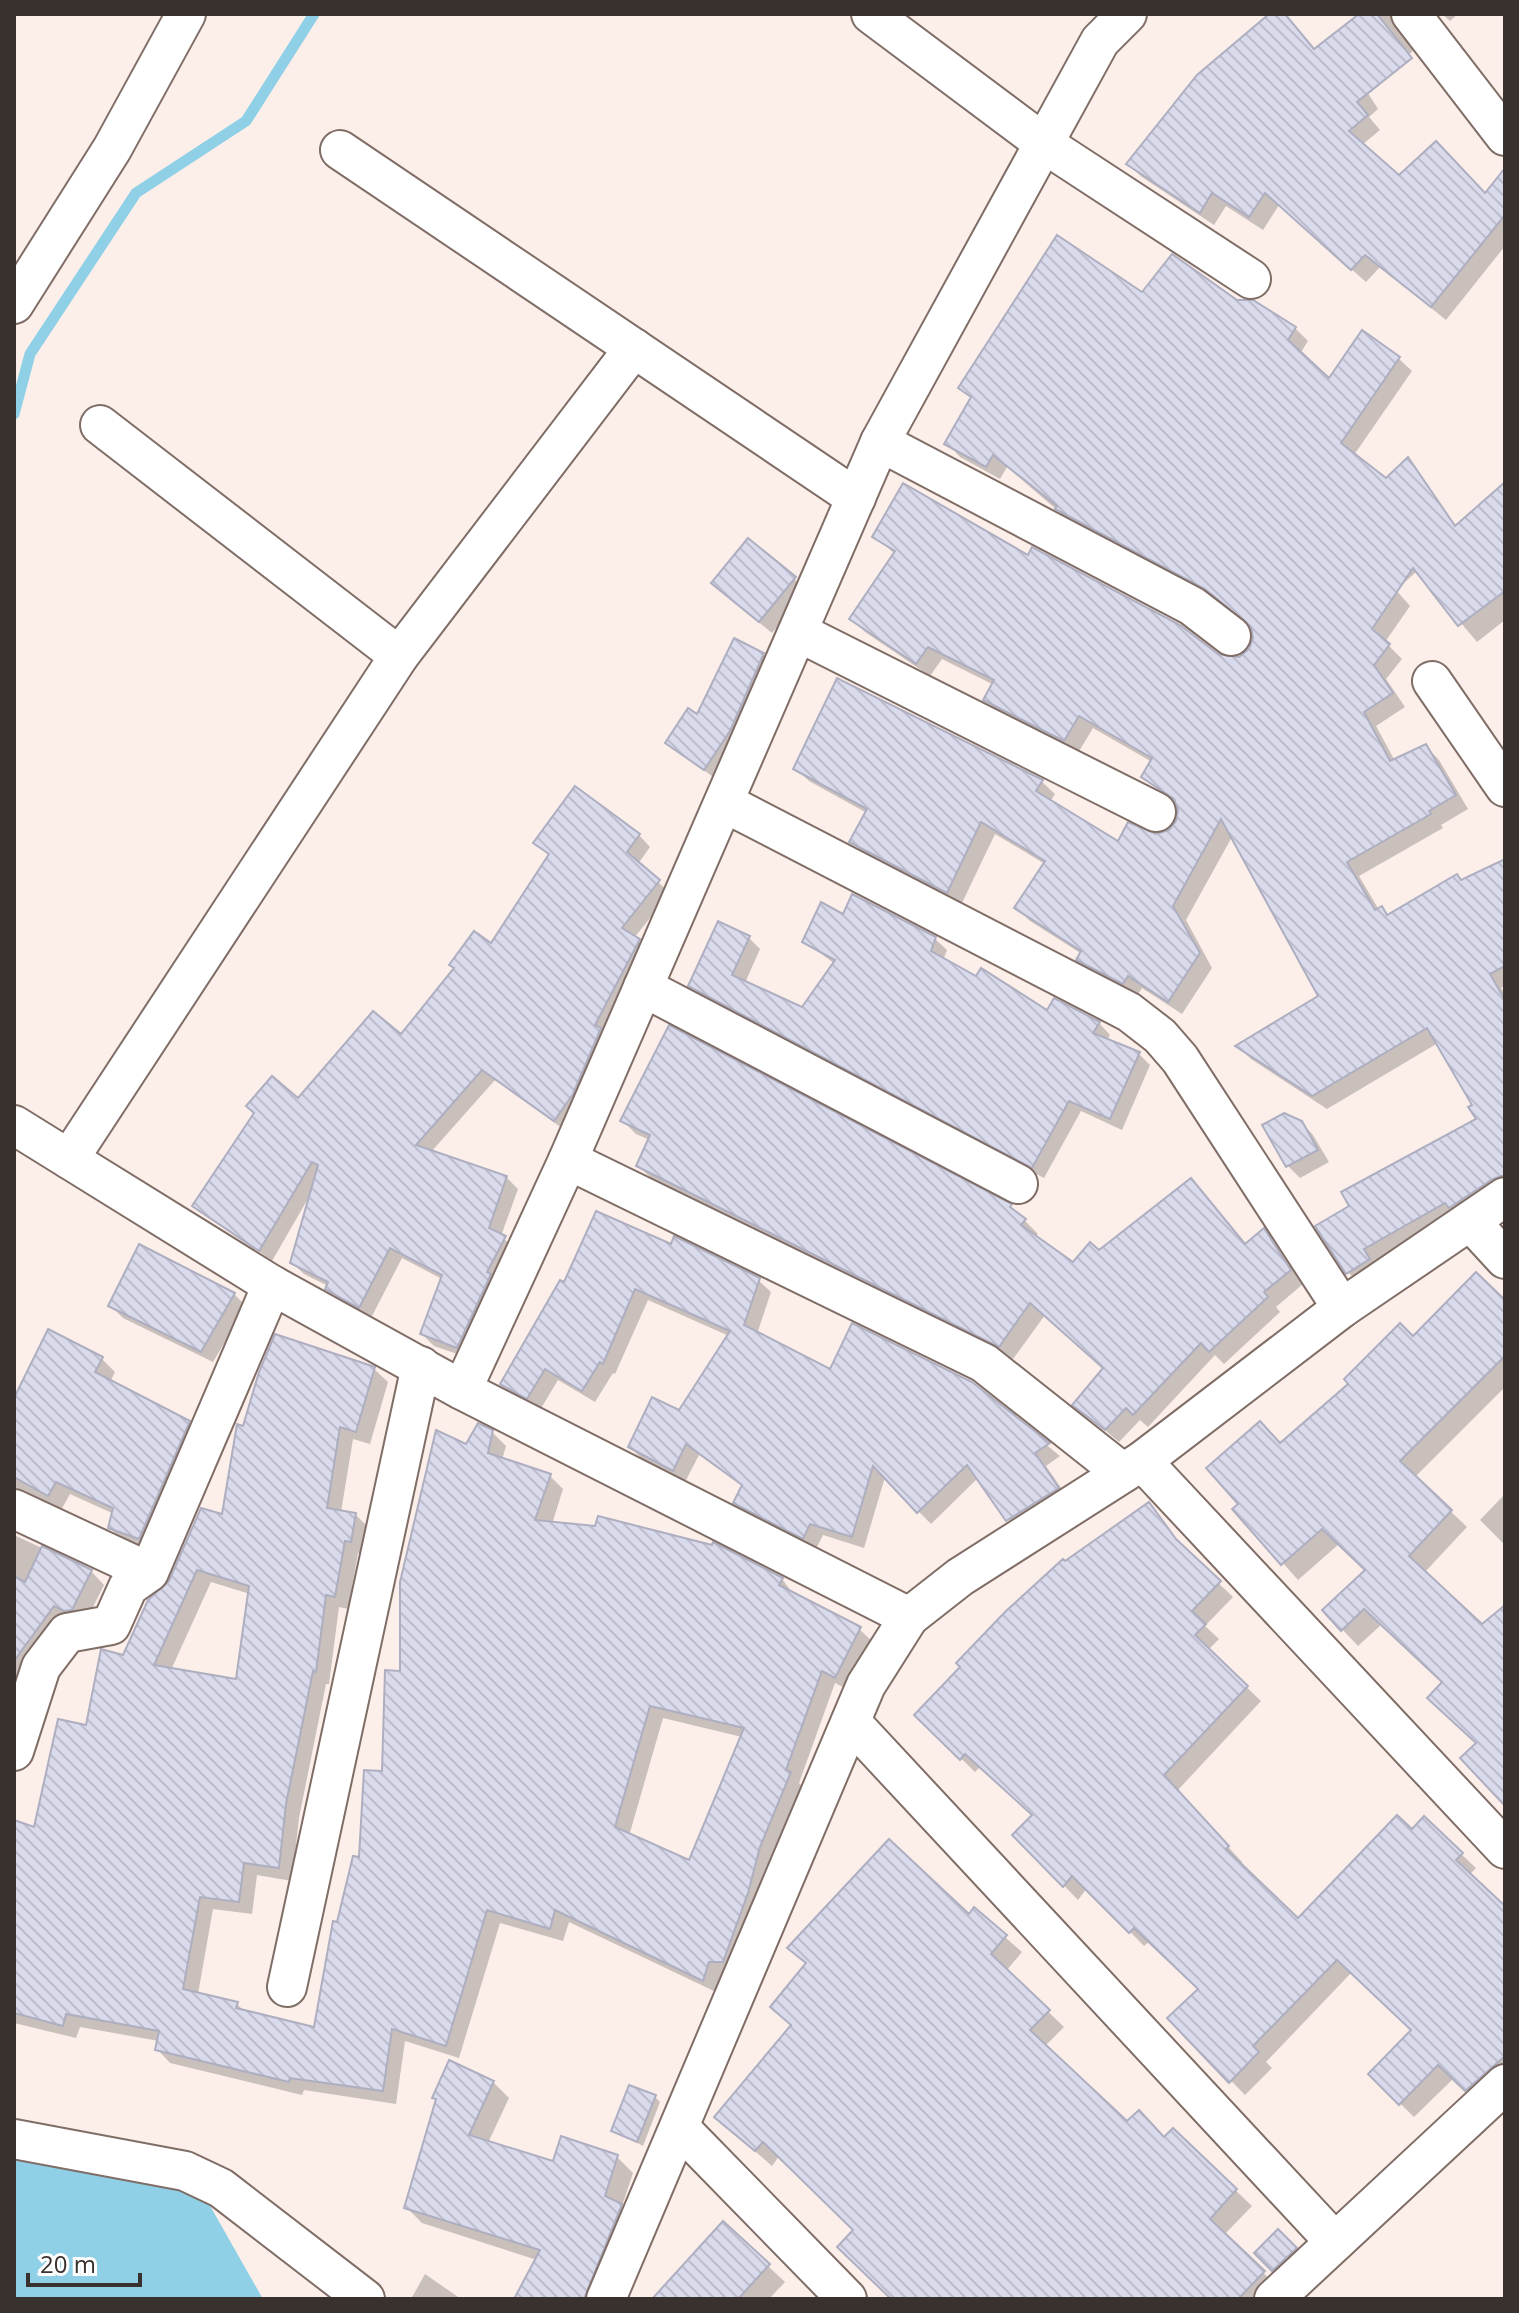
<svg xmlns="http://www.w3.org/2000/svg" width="1519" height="2313" font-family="'Open Sans',sans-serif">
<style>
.water{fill:#90d0e6}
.shadow{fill:#0003;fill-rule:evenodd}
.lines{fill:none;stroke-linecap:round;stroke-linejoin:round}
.stream{stroke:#90d0e6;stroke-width:11}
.building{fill:url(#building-back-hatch);stroke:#aeaec1;stroke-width:2;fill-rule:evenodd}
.minor-casing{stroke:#7f6d66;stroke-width:42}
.minor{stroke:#fff;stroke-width:38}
</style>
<defs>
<pattern id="building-back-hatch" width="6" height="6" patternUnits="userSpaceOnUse" patternTransform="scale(2)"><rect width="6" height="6" fill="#dadaed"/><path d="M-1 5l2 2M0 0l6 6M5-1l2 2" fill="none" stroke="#bcbccc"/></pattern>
</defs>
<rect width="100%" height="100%" fill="#fcefea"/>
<path class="water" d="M 14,2156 L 196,2181 L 263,2299 L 14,2299 Z"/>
<g class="shadow">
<path d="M 1272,14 L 1283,14 L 1315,50 L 1362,14 L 1409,14 L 1402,31 L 1413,51 L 1366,90 L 1378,109 L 1369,117 L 1380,130 L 1362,145 L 1399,178 L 1485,196 L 1505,186 L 1505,246 L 1446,320 L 1380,267 L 1366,282 L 1279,205 L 1263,230 L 1226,206 L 1214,225 L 1142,177 L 1128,164 Z"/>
<path d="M 1442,14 L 1458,14 L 1450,21 Z"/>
<path d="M 1143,294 L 1236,301 L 1295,328 L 1308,341 L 1300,354 L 1329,381 L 1398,358 L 1412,371 L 1354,455 L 1386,481 L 1408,460 L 1461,532 L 1396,590 L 1410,606 L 1385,642 L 1402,659 L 1386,679 L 1405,707 L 1376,726 L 1395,761 L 1426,746 L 1439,760 L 1468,809 L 1441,825 L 1443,828 L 1359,876 L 1379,910 L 1382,909 L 1389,916 L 1462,882 L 1505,875 L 1505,986 L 1501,988 L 1505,994 L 1505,1192 L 1361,1286 L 1348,1272 L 1352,1207 L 1479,1120 L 1475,1105 L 1438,1043 L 1327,1109 L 1251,1059 L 1238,1046 L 1320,997 L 1233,835 L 1186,920 L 1212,968 L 1182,1014 L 1142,988 L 1137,996 L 1092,973 L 1079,960 L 1082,954 L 1030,921 L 1017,908 L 1045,864 L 995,834 L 961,905 L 865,855 L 852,842 L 867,813 L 809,781 L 795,768 L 1041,781 L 1055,794 L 1050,802 L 1118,843 L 1170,832 L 1178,822 L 1178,804 L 1143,777 L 1152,762 L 1093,728 L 1078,753 L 999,713 L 986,700 L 994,685 L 942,659 L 930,676 L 865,632 L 852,619 L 895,554 L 875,537 L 1028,558 L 1217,656 L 1239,659 L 1251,650 L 1255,638 L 1253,629 L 1221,601 L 1071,522 L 1007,467 L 1000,479 L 960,457 L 947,443 L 972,399 L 961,388 Z"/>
<path d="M 1505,536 L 1505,620 L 1477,642 L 1434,591 Z"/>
<path d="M 748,541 L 807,590 L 772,633 L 726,595 Z"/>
<path d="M 763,654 L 775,666 L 717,780 L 668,743 Z"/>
<path d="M 639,835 L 650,847 L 638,864 L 670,893 L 634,938 L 650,952 L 566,1131 L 495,1080 L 431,1152 L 506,1177 L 518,1189 L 501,1236 L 516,1250 L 469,1358 L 434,1346 L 422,1334 L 442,1279 L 402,1258 L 371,1318 L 339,1300 L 328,1286 L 304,1274 L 292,1263 L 309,1197 L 272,1261 L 195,1205 L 299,1101 L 401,1037 L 492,946 L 550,856 L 536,842 Z"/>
<path d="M 844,916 L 935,939 L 947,950 L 943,960 L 1048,1012 L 1099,1023 L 1110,1035 L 1107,1040 L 1139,1054 L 1150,1065 L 1122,1130 L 1081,1111 L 1044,1178 L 702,997 L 690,985 L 749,938 L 760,949 L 745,983 L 803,1010 L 835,964 L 804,941 Z"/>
<path d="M 622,1120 L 1010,1206 L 1038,1234 L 1035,1237 L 1074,1264 L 1099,1253 L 1191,1180 L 1246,1246 L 1264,1231 L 1303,1284 L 1276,1307 L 1280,1312 L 1224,1364 L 1215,1355 L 1148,1427 L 1140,1420 L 1119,1442 L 1075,1405 L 1105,1368 L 1045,1315 L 1013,1359 L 652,1179 L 638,1165 L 650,1140 L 636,1134 Z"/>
<path d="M 1301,1122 L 1313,1135 L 1329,1162 L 1300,1178 L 1288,1166 L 1265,1126 Z"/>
<path d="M 672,1247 L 758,1280 L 771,1292 L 757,1334 L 831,1372 L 971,1383 L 1060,1456 L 1046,1466 L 1070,1501 L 1020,1532 L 978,1478 L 931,1524 L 885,1477 L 864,1548 L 823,1535 L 816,1549 L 748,1515 L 736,1503 L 744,1487 L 699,1455 L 685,1482 L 642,1459 L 630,1447 L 680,1413 L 729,1336 L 648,1300 L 615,1374 L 613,1373 L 595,1402 L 558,1380 L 540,1410 L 515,1396 L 503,1384 L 565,1285 Z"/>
<path d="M 234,1294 L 246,1306 L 213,1362 L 123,1318 L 111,1306 Z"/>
<path d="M 1505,1303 L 1505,1387 L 1415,1477 L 1467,1527 L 1424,1573 L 1481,1627 L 1505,1608 L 1505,1803 L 1478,1744 L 1444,1683 L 1382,1624 L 1358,1646 L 1324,1610 L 1368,1571 L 1339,1544 L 1298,1580 L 1235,1509 L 1281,1445 L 1413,1339 Z"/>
<path d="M 101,1358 L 115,1372 L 110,1382 L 189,1422 L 202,1436 L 153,1552 L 123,1541 L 110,1528 L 114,1514 L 70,1494 L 60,1512 L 14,1504 L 14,1414 Z"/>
<path d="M 374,1369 L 388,1382 L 370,1444 L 353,1439 L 341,1512 L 355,1514 L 369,1528 L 364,1554 L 358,1553 L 348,1609 L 339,1607 L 329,1684 L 326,1684 L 299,1818 L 292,1881 L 257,1875 L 252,1914 L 213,1909 L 198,1994 L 237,2004 L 245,2012 L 316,2029 L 339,1924 L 361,1860 L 384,1773 L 402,1673 L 466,1446 L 492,1432 L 506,1446 L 502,1460 L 550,1476 L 563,1489 L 552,1524 L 782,1579 L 794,1595 L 859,1629 L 873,1642 L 849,1690 L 835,1683 L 799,1783 L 803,1787 L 736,1975 L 723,1975 L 716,1992 L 569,1922 L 563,1941 L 500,1923 L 459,2058 L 405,2041 L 396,2104 L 304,2090 L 302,2095 L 170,2063 L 157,2049 L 159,2041 L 80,2027 L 76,2038 L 14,2023 L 14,1822 L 36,1830 L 125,1658 L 171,1582 L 224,1517 L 245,1428 ZM 211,1582 L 250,1594 L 238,1681 L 171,1670 ZM 663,1718 L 742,1737 L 690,1863 L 629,1836 Z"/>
<path d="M 1505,1494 L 1505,1545 L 1480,1520 Z"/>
<path d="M 1149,1504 L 1187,1553 L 1233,1597 L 1205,1626 L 1219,1639 L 1208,1650 L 1261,1701 L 1177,1791 L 1242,1862 L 1239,1864 L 1298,1921 L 1424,1819 L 1476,1868 L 1469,1875 L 1505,1908 L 1505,2081 L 1481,2104 L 1454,2078 L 1414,2117 L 1370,2074 L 1413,2031 L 1352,1972 L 1266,2062 L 1272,2068 L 1245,2095 L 1170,2018 L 1200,1989 L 1150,1941 L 1144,1946 L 1087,1888 L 1078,1900 L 1015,1835 L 1034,1816 L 980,1767 L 975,1772 L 917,1715 L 1065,1564 Z"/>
<path d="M 14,1535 L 91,1571 L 104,1585 L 85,1623 L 22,1681 L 14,1675 Z"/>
<path d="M 974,1910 L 1022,1952 L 1006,1971 L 1064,2027 L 1044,2047 L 1127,2124 L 1164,2139 L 1173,2131 L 1252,2206 L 1224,2235 L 1279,2288 L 1268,2299 L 894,2299 L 855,2230 L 779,2156 L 772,2166 L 716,2117 L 793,2026 L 807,1965 L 790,1948 L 969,1917 Z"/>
<path d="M 493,2082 L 509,2098 L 488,2143 L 554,2164 L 617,2157 L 633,2173 L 622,2206 L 637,2221 L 604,2299 L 516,2299 L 537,2260 L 422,2223 L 406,2207 L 437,2101 L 434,2098 Z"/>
<path d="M 655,2097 L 660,2102 L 643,2146 L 613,2130 Z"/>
<path d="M 723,2224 L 785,2282 L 769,2299 L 654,2299 Z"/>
<path d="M 1278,2232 L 1301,2254 L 1279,2275 L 1257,2253 Z"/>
<path d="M 425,2274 L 461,2299 L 411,2299 Z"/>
</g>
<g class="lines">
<path class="stream" d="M 14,414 L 30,354 L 136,193 L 246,121 L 314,14"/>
</g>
<g class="building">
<path d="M 1269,14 L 1285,14 L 1314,49 L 1359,14 L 1377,14 L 1412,58 L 1357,102 L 1368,115 L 1349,131 L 1399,175 L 1436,141 L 1485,193 L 1505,168 L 1505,215 L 1431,307 L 1365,255 L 1351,270 L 1265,193 L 1249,217 L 1212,193 L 1200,213 L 1126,164 L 1197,75 Z"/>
<path d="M 1057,235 L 1142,292 L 1172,254 L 1237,300 L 1253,300 L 1296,327 L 1288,340 L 1329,378 L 1362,330 L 1400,357 L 1341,443 L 1386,478 L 1408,457 L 1455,526 L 1505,482 L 1505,591 L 1458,626 L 1413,568 L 1372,629 L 1390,644 L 1374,665 L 1393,693 L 1364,712 L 1390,761 L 1426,744 L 1456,795 L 1429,811 L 1431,814 L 1347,862 L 1375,910 L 1382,906 L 1387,915 L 1457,874 L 1461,880 L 1505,859 L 1505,966 L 1490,974 L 1505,1000 L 1505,1175 L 1493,1179 L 1449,1208 L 1445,1203 L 1364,1249 L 1370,1259 L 1346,1274 L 1315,1226 L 1349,1206 L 1341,1192 L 1476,1119 L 1468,1107 L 1472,1105 L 1427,1028 L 1312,1096 L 1235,1046 L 1318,996 L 1221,819 L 1173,906 L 1200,953 L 1168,1002 L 1128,976 L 1123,984 L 1076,960 L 1081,951 L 1014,908 L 1045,861 L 981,822 L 947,893 L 849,842 L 867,809 L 793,769 L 837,678 L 1043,780 L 1036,791 L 1118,841 L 1128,822 L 1156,834 L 1169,830 L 1176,821 L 1178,810 L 1174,799 L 1141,777 L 1152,758 L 1079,716 L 1064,741 L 983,700 L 994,680 L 928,647 L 916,664 L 849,619 L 895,551 L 872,537 L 903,483 L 1028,555 L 1032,547 L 1180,625 L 1218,654 L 1239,657 L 1249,649 L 1253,638 L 1251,627 L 1205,589 L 1055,509 L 1057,506 L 993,455 L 986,467 L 944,444 L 971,397 L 958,388 Z"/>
<path d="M 748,538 L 796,577 L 759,622 L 711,583 Z"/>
<path d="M 734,638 L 764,653 L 730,731 L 704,770 L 665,743 L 688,708 L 697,714 Z"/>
<path d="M 575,786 L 640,834 L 627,852 L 660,880 L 622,928 L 640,939 L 595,1025 L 601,1028 L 573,1094 L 554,1121 L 482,1070 L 416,1145 L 507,1176 L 489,1228 L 506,1236 L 487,1272 L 491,1274 L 457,1348 L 420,1334 L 442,1275 L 390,1248 L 359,1308 L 325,1289 L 328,1282 L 290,1263 L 318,1165 L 312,1162 L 259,1251 L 192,1206 L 254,1113 L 246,1106 L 272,1076 L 298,1098 L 373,1011 L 401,1034 L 454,968 L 449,965 L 474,931 L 491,943 L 549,854 L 533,843 Z"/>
<path d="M 852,894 L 936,937 L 931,951 L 976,976 L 981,968 L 1047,1010 L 1054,998 L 1100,1022 L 1093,1033 L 1140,1052 L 1110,1119 L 1069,1101 L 1032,1168 L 688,986 L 718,921 L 750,936 L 732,975 L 802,1007 L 835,960 L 802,942 L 821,902 L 843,914 Z"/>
<path d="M 669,1025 L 1012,1204 L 1010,1207 L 1026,1219 L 1021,1225 L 1073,1262 L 1090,1242 L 1099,1250 L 1191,1178 L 1245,1244 L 1264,1228 L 1291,1270 L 1264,1292 L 1268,1297 L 1209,1352 L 1201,1343 L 1133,1415 L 1126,1408 L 1105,1430 L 1072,1405 L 1103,1368 L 1030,1303 L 999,1347 L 636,1166 L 650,1135 L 620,1121 Z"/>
<path d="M 1284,1113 L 1302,1121 L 1318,1150 L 1286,1167 L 1262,1125 Z"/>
<path d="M 596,1211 L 671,1244 L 674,1236 L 760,1278 L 744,1325 L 830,1369 L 852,1323 L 972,1382 L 1050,1443 L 1035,1453 L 1059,1488 L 1006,1521 L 967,1465 L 917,1513 L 873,1466 L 852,1537 L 810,1524 L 803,1539 L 733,1503 L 742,1485 L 686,1444 L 673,1471 L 628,1447 L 652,1397 L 679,1410 L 730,1331 L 635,1289 L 603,1364 L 600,1362 L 582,1391 L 545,1369 L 527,1399 L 500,1384 L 560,1280 L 564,1282 Z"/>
<path d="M 139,1244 L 235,1293 L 201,1352 L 108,1306 Z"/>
<path d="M 1476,1272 L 1505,1300 L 1505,1356 L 1400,1461 L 1452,1510 L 1409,1556 L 1482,1624 L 1505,1605 L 1505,1806 L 1460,1758 L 1476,1743 L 1427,1698 L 1442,1682 L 1364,1609 L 1341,1631 L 1322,1610 L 1365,1570 L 1322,1529 L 1281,1565 L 1232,1509 L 1238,1504 L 1206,1468 L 1260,1421 L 1280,1443 L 1348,1384 L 1344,1379 L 1400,1323 L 1413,1336 Z"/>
<path d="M 48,1329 L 103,1357 L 95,1372 L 190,1421 L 139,1539 L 108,1528 L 113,1508 L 56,1482 L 48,1496 L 14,1477 L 14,1398 Z"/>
<path d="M 275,1334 L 375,1367 L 356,1432 L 340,1427 L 327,1508 L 356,1513 L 351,1542 L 345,1541 L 335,1597 L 326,1595 L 316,1672 L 313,1671 L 286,1804 L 279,1868 L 244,1863 L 239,1902 L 200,1897 L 183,1989 L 238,2002 L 236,2008 L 314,2027 L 333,1921 L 337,1922 L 353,1856 L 359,1857 L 364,1770 L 382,1771 L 385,1670 L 400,1671 L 400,1582 L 436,1430 L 466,1444 L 478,1423 L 493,1430 L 488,1453 L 551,1474 L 535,1520 L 595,1526 L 598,1516 L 712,1545 L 713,1542 L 783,1578 L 779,1585 L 861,1627 L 835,1678 L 822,1671 L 786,1770 L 791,1772 L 760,1847 L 748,1893 L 723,1962 L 709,1962 L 703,1981 L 555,1910 L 550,1929 L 487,1910 L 446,2046 L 392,2029 L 383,2091 L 290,2078 L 289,2082 L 155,2050 L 159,2031 L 66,2014 L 63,2026 L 14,2013 L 14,1820 L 34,1827 L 58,1719 L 86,1725 L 101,1649 L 123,1655 L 148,1600 L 169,1581 L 201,1508 L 222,1514 L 237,1424 L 243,1426 L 259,1372 ZM 197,1570 L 249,1586 L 236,1679 L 154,1665 ZM 650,1706 L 744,1728 L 689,1860 L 615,1827 Z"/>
<path d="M 1149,1502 L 1176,1539 L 1221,1581 L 1192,1611 L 1206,1624 L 1195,1635 L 1248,1686 L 1164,1775 L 1229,1846 L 1226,1849 L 1298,1918 L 1397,1815 L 1412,1829 L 1424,1816 L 1463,1853 L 1456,1860 L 1505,1906 L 1505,2056 L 1465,2091 L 1438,2065 L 1399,2105 L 1368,2074 L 1411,2030 L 1337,1960 L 1253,2046 L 1259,2052 L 1229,2083 L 1167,2018 L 1198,1989 L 1134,1928 L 1129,1933 L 1072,1876 L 1063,1887 L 1012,1835 L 1032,1815 L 965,1754 L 960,1760 L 914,1715 L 960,1667 L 956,1663 L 1006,1611 L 1063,1559 L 1065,1561 Z"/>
<path d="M 42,1546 L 92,1570 L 72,1610 L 64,1611 L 54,1606 L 14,1661 L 14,1576 L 25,1582 Z"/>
<path d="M 889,1839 L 969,1914 L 974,1907 L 1007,1935 L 991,1954 L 1050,2010 L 1030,2030 L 1127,2121 L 1139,2110 L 1164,2137 L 1173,2128 L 1237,2189 L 1210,2219 L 1265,2271 L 1238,2299 L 891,2299 L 837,2247 L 853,2230 L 763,2142 L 755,2151 L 714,2117 L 791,2025 L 770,2007 L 806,1963 L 787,1948 Z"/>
<path d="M 449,2060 L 494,2081 L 469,2135 L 553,2161 L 561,2136 L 618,2155 L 605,2196 L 622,2204 L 584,2299 L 514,2299 L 540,2250 L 404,2208 L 436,2099 L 432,2098 Z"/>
<path d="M 629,2085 L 656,2095 L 637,2142 L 611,2131 Z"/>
<path d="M 723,2221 L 770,2264 L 738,2299 L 652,2299 Z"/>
<path d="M 1278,2229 L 1297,2248 L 1272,2271 L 1254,2253 Z"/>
</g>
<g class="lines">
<g class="minor-casing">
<g id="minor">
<path d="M 871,14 L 1046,145 L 1251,279"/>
<path d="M 1411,14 L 1505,136"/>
<path d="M 340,150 L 856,498"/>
<path d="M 14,304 L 112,149 L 186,14"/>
<path d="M 100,425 L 399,656"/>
<path d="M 880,442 L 1192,606 L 1231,636"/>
<path d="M 798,632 L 1156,812"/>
<path d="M 1432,681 L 1505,787"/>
<path d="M 725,803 L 1129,1012 L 1160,1036 L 1180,1059 L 1342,1308"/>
<path d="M 643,987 L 1018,1184"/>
<path d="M 14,1125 L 272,1285 L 462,1390 L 909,1617"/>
<path d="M 69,1159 L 399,656 L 634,348"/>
<path d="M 568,1160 L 984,1363 L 1123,1473"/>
<path d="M 1470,1221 L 1505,1259"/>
<path d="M 462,1390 L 568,1160 L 880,442 L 1100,41 L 1127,14"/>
<path d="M 1142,1461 L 1505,1849"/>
<path d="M 14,1509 L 149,1572"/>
<path d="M 851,1722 L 1335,2242"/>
<path d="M 14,1751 L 41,1667 L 67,1633 L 111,1625 L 128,1587 L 149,1572 L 272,1285"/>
<path d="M 287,1987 L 421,1366"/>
<path d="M 680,2128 L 847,2299"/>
<path d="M 14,2139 L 185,2171 L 221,2188 L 365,2299"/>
<path d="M 606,2299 L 866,1685 L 909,1617 L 960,1577 L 1142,1461 L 1342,1308 L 1505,1197"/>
<path d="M 1274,2299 L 1505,2084"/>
</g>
</g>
<use href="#minor" class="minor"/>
</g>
<rect width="1519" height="2313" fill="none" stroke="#39312e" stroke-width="32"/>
<path d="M28 2273v12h112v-12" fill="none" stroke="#39312e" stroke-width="4"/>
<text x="40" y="2273" font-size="24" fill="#39312e" stroke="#ffffff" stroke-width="6" paint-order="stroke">20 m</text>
</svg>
